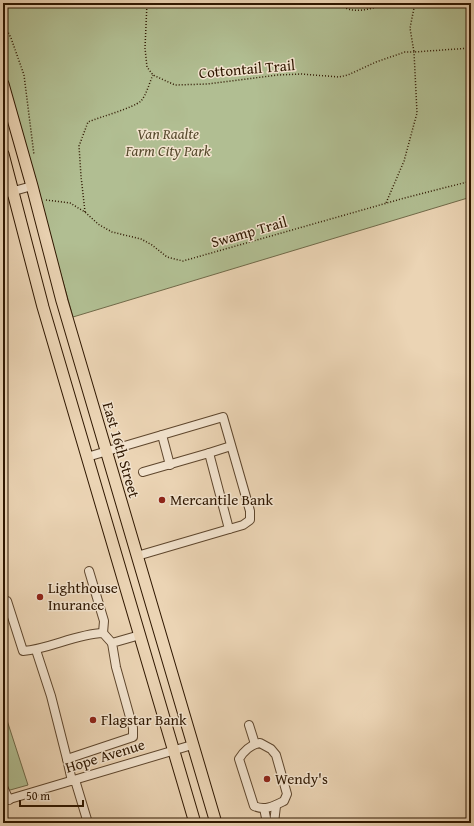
<svg xmlns="http://www.w3.org/2000/svg" width="474" height="826" font-family="'Gentium Book Plus',serif">
<style>
.green{fill:#b1be92;stroke:#706a49}
.lines{fill:none;stroke-linecap:round;stroke-linejoin:round}
.minor-casing{stroke:#5e462d;stroke-width:10}
.major-casing{stroke:#2f1700;stroke-width:13}
.path{stroke:#2f1700;stroke-width:1.5;stroke-dasharray:1 2;stroke-linecap:butt}
.minor{stroke:#f2e3ce;stroke-width:8}
.major{stroke:#ebd4b4;stroke-width:11}
.poi-dot{fill:#8f2418;stroke:#f2e3ce;stroke-width:1.5}
.labels{text-anchor:middle;stroke-width:3;stroke-linejoin:round;paint-order:stroke}
.street-label{font-size:15px;fill:#2f1700;stroke:#f2e3ce}
.park-label{font-size:15px;font-style:italic;fill:#56492c;stroke:#f2e3ce}
.poi-label{font-size:15px;fill:#2f1700;stroke:#f2e3ce;text-anchor:start}
</style>
<rect width="100%" height="100%" fill="#ebd4b4"/>
<filter id="stains"><feTurbulence type="fractalNoise" baseFrequency=".005" numOctaves="4"/><feColorMatrix values="0 0 0 0 .2 0 0 0 0 .09 0 0 0 0 .02 0 0 0 .5 -.17"/></filter>
<radialGradient id="worn" r=".72"><stop offset=".6" stop-color="#630" stop-opacity="0"/><stop offset="1" stop-color="#630" stop-opacity=".3"/></radialGradient>
<g class="green">
<path d="M 3,3 L 471,3 L 471,197 L 73,317 L 3,70 Z"/>
<path d="M 3,708 L 28,785 L 3,792 Z"/>
</g>
<g class="lines">
<g class="minor-casing">
<g id="minor">
<path d="M 3,194 L 32,186"/>
<path d="M 162,435 L 170,465"/>
<path d="M 209,453 L 231,446"/>
<path d="M 87,457 L 223,417 L 250,511 L 250,520 L 243,525 L 137,556"/>
<path d="M 143,472 L 209,453 L 229,529"/>
<path d="M 89,571 L 104,621 L 103,633"/>
<path d="M 7,601 L 23,651 C 50,649 75,634 103,633 L 112,643"/>
<path d="M 36,650 L 51,696 L 67,759"/>
<path d="M 249,725 L 255,744"/>
<path d="M 260,743 L 271,749 L 276,755 L 287,794 L 284,801 C 274,806 265,811 254,806 L 239,759 C 243,752 251,744 260,743 Z"/>
<path d="M 75,780 L 88,823"/>
<path d="M 72,781 L 67,759 L 133,737 L 133,728 L 116,667 L 112,643 L 140,635"/>
<path d="M 3,787 L 9,800"/>
<path d="M 3,801 L 192,745"/>
<path d="M 264,808 L 267,823"/>
<path d="M 274,823 L 276,806"/>
</g>
</g>
<g class="major-casing">
<g id="major">
<path d="M 3,84 L 32,186 L 62,301 L 216,823"/>
<path d="M 3,154 L 43,307 L 195,823"/>
</g>
</g>
<g class="path">
<path d="M 147,3 L 145,48 L 147,67 L 153,75 L 175,85 L 207,84 L 278,75 L 302,74 L 339,77 L 348,75 L 376,62 L 405,52 L 414,52 L 417,113 L 404,161 L 386,203"/>
<path d="M 339,3 C 350,16 373,9 386,3"/>
<path d="M 415,3 L 410,28 L 414,52 L 471,48"/>
<path d="M 3,22 L 11,38 L 24,75 L 34,155"/>
<path d="M 46,200 L 70,203 L 85,212 L 98,224 L 112,232 L 141,239 L 152,245 L 167,257 L 183,261 L 401,199 L 471,181"/>
<path d="M 85,212 L 81,176 L 79,146 L 88,122 C 100,117 133,108 141,101 C 147,94 149,83 153,75"/>
</g>
<use href="#minor" class="minor"/>
<use href="#major" class="major"/>
</g>
<g class="poi-dot">
<circle cx="162" cy="500" r="4"/>
<circle cx="40" cy="597" r="4"/>
<circle cx="93" cy="720" r="4"/>
<circle cx="267" cy="779" r="4"/>
</g>
<g class="labels">
<g class="street-label">
<text transform="translate(247 69) rotate(-5)" y="5">Cottontail Trail</text>
<text transform="translate(249 232) rotate(-16)" y="5">Swamp Trail</text>
<text transform="translate(121 450) rotate(74)" y="5">East 16th Street</text>
<text transform="translate(105 756) rotate(-17)" y="5">Hope Avenue</text>
</g>
<g class="park-label">
<text x="168" y="139">Van Raalte<tspan x="168" dy="17">Farm City Park</tspan></text>
</g>
<g class="poi-label">
<text x="170" y="505">Mercantile Bank</text>
<text x="48" y="593">Lighthouse<tspan x="48" dy="17">Inurance</tspan></text>
<text x="101" y="725">Flagstar Bank</text>
<text x="275" y="784">Wendy's</text>
</g>
</g>
<rect width="474" height="826" fill="none" stroke="#ebd4b4" stroke-width="16"/>
<rect x="4" y="4" width="466" height="818" fill="none" stroke="#2f1700" stroke-width="2"/>
<rect x="8" y="8" width="458" height="810" fill="none" stroke="#2f1700"/>
<path d="M20 800v6h63v-6" fill="none" stroke="#2f1700" stroke-width="2"/>
<text x="26" y="800" font-size="12" fill="#2f1700" stroke="#f2e3ce" stroke-width="3" paint-order="stroke">50 m</text>
<rect width="100%" height="100%" filter="url(#stains)"/>
<rect width="100%" height="100%" fill="url(#worn)"/>
</svg>
